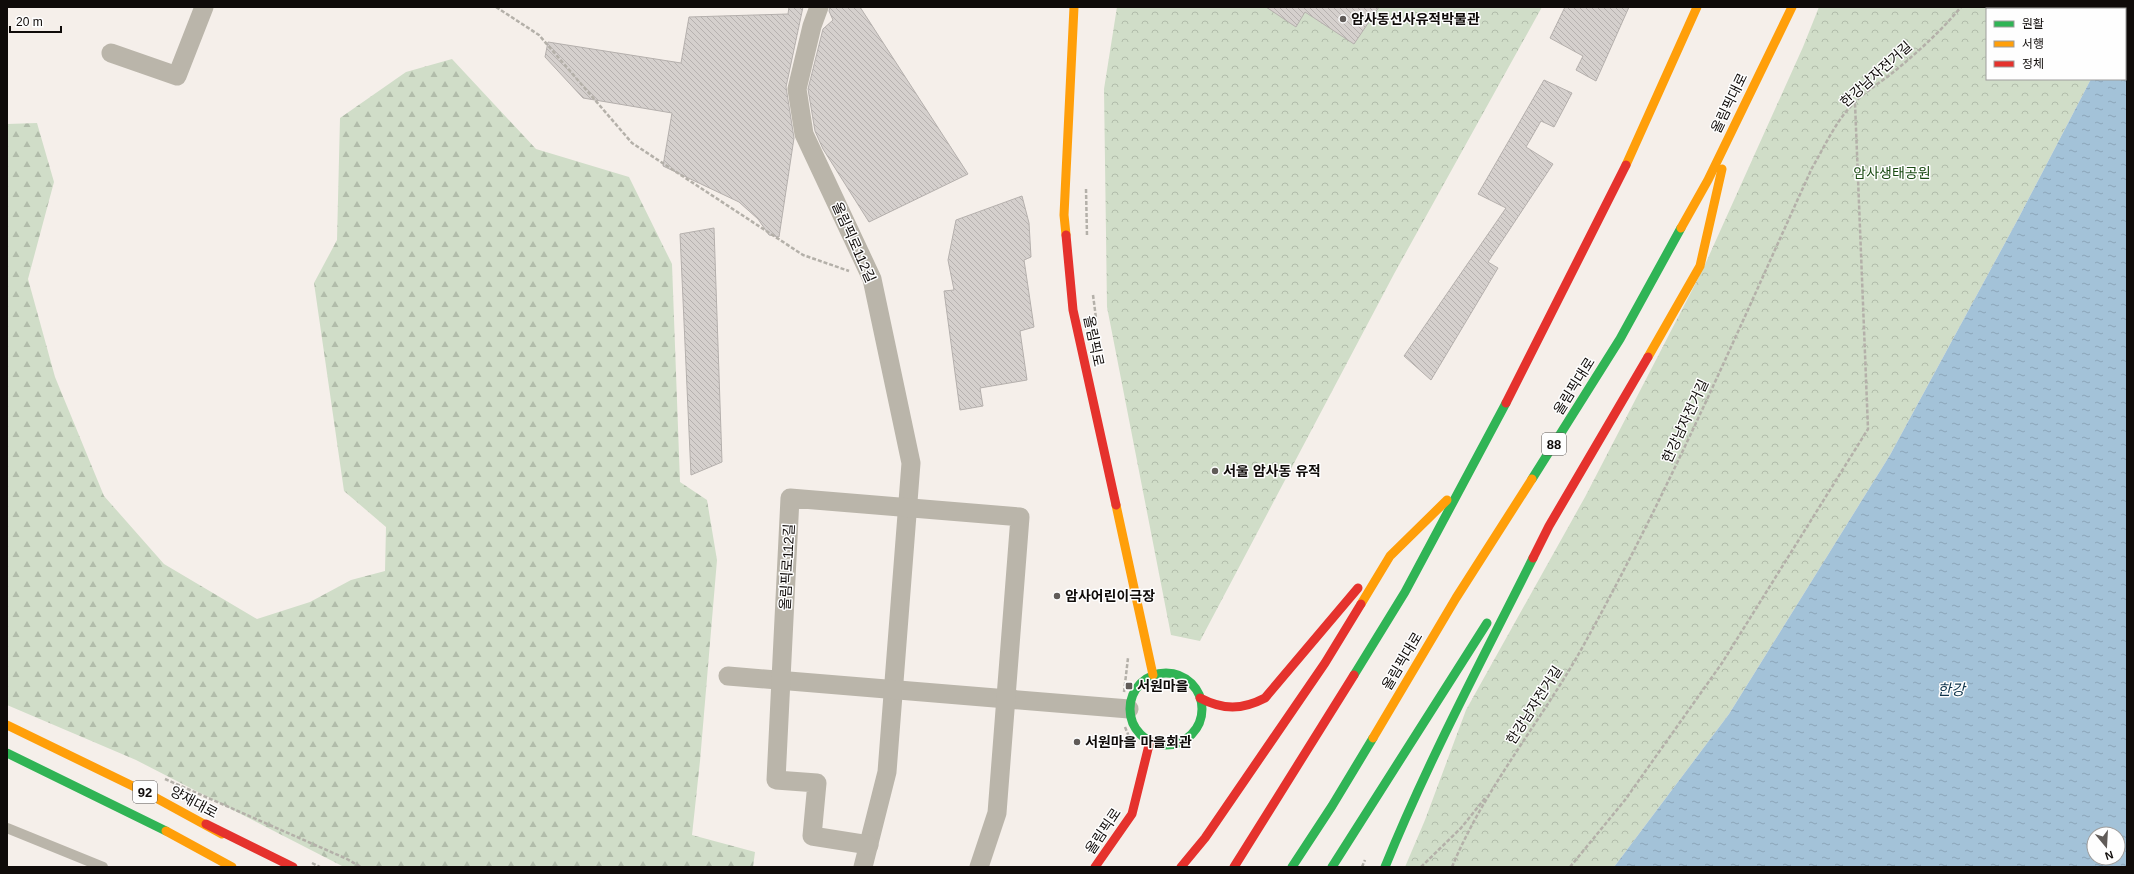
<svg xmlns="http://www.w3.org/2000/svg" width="2134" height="874" font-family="Arial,'Noto Sans KR',sans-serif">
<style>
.forest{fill:url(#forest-firs)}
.park{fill:url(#park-crowns)}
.water{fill:url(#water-ripples);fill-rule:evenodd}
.building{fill:url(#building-back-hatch);stroke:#b5b0ad}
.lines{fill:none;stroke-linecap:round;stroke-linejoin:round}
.path{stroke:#b4b0a9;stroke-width:2.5;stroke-dasharray:4 2;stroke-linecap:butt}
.lane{stroke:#bab5aa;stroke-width:10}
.street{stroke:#bab5aa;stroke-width:19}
.fast{stroke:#30b455;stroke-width:9}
.slow{stroke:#ff9f0a;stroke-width:9}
.jam{stroke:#e5322d;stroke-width:9}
.poi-dot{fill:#605b58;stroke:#fefefe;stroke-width:1.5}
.labels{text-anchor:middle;stroke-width:3;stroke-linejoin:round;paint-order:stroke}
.shield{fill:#fefefe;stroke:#575452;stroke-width:1}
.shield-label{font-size:13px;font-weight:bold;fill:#0f0b09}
.poi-label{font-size:14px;font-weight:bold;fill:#0f0b09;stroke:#fefefe;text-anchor:start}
.street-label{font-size:14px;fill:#0f0b09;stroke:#fefefe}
.park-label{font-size:14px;fill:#194a12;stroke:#fefefe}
.water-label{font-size:15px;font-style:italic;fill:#0e334b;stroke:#fefefe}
</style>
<defs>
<pattern id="forest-firs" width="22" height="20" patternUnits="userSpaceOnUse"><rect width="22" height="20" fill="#d0ddc8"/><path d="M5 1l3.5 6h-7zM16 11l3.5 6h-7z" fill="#b1bcaa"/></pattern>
<pattern id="park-crowns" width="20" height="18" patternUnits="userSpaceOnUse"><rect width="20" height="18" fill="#d0ddc8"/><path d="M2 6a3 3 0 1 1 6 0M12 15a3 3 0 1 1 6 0" fill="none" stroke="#b1bcaa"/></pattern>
<pattern id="water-ripples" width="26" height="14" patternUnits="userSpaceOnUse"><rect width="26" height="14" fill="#a3c2d8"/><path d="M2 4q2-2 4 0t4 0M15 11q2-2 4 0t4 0" fill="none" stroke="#8ba5b8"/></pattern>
<pattern id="building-back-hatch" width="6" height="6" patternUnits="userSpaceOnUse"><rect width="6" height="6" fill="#d5d0cd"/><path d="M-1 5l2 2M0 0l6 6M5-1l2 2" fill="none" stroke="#b6b1af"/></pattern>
</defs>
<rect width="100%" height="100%" fill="#f5efea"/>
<path class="forest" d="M 452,59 L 536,149 L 629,177 L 672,264 L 680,482 L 707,500 L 717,560 L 700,761 L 692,835 L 755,852 L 753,867 L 344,867 L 136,760 L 7,705 L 7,124 L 37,123 L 54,182 L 28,279 L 55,377 L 104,496 L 164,564 L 257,619 L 310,602 L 351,580 L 385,571 L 386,527 L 344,491 L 314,283 L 337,240 L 340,118 L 406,72 Z"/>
<g class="park">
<path d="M 1117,7 L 1542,7 L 1394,274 L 1200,641 L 1171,635 L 1107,307 L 1104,89 Z"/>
<path d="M 1819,7 L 2127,8 L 2125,12 L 2125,9 L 1987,9 L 1987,79 L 2091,79 L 2018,219 L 1890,455 L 1729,714 L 1614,867 L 1405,867 L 1425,820 L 1466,710 L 1585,497 L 1703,269 L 1803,47 Z"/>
</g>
<path class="water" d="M 2127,8 L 2127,867 L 1614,867 L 1729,714 L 1890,455 L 2018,219 L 2091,79 L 2125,79 L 2125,12 ZM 2094,834 L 2118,834 L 2118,858 L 2094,858 Z"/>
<g class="building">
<path d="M 789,7 L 803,7 L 786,87 L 794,138 L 779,237 L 769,235 L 758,219 L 739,202 L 663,166 L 672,113 L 583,98 L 545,57 L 548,42 L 681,63 L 689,17 L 788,14 Z"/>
<path d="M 830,7 L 860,7 L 968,174 L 869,222 L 823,149 L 815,131 L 808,89 L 823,29 L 833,20 L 829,11 Z"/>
<path d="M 1266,7 L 1379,7 L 1354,44 L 1305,12 L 1296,27 Z"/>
<path d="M 1565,7 L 1629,7 L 1596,81 L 1576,70 L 1583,56 L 1550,38 Z"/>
<path d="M 1544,80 L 1572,93 L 1554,127 L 1541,121 L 1526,147 L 1553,164 L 1488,262 L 1498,268 L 1431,380 L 1404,356 L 1506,208 L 1478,194 Z"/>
<path d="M 1022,196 L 1029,223 L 1031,257 L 1024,260 L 1034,327 L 1020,331 L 1027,380 L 980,388 L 983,406 L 960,410 L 944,291 L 954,290 L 948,260 L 956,220 Z"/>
<path d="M 714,228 L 722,462 L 691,475 L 680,234 Z"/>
</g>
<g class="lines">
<g class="path">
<path d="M 496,7 L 539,35 L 632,143 L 803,255 L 849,271"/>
<path d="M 1086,189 L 1087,236"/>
<path d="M 1093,295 L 1096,318"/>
<path d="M 1124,692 L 1128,658"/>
<path d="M 1125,727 L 1130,739"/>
<path d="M 165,779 L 347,859 L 361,867"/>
<path d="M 312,863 L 320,867"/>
<path d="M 1362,867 L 1365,860"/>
<path d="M 1421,867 L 1461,828 L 1486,797"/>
<path d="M 1452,867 C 1486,785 1545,717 1587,639 C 1671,487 1740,326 1812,168 C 1825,146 1836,120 1855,102 C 1867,90 1883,81 1896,70 C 1919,51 1942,30 1961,7"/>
<path d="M 1570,867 L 1625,800 L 1722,663 L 1868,429 L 1855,103"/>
</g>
<path class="lane" d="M 7,828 L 103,867"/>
<g class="street">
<path d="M 819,7 L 812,26 L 797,89 L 804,134 L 872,279 L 911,463 L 887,772 L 863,867"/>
<path d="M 111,53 L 177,76 L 204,7"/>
<path d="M 728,676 L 1129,709"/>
<path d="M 869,845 L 812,836 L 817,783 L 776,780 L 790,498 L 1020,517 L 997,813 L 979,867"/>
</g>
<g class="fast">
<path d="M 1532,479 L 1620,339 L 1681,228"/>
<circle cx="1166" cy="709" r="36"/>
<path d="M 1354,675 L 1405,592 L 1506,403"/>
<path d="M 7,753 L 166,831"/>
<path d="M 1292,867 L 1332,806 L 1373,738"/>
<path d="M 1332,867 L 1487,623"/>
<path d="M 1385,867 C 1428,761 1482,660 1533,558"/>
</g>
<g class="slow">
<path d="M 1626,165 L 1697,7"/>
<path d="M 1681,228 L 1708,180 L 1792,7"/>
<path d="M 1066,235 L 1064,215 L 1074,7"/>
<path d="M 1648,357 L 1700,266 L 1722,169"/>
<path d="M 1116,505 L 1153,675"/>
<path d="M 1361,604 L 1390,556 L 1447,500"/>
<path d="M 7,725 L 147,793 L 222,834"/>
<path d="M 1373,738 L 1456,598 L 1532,479"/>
<path d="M 166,831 L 232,867"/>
</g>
<g class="jam">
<path d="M 1066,235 L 1073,310 L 1116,505"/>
<path d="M 1506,403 L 1626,165"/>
<path d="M 1533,558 L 1549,526 L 1648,357"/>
<path d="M 1200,698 C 1223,710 1242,710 1265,698 L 1358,588"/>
<path d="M 206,824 L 293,867"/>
<path d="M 1095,867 L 1132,814 L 1150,741"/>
<path d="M 1181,867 L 1205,838 L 1325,663 L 1361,604"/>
<path d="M 1234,867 L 1354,675"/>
</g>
</g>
<g class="poi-dot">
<circle cx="1343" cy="19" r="4"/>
<circle cx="1215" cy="471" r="4"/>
<circle cx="1057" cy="596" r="4"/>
<rect x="1125" y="682" width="8" height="8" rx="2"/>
<circle cx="1077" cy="742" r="4"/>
</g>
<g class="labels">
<g class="shield">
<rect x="1542" y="433" width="24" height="22" rx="3"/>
<rect x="133" y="781" width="24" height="22" rx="3"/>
</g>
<g class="shield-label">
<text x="1554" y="449">88</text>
<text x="145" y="797">92</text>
</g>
<g class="poi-label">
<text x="1351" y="24">암사동선사유적박물관</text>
<text x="1223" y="476">서울 암사동 유적</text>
<text x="1065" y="601">암사어린이극장</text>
<text x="1137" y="691">서원마을</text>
<text x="1085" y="747">서원마을 마을회관</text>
</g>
<g class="street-label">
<text transform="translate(1876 74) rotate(-42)" y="5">한강남자전거길</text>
<text transform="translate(1729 103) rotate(-64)" y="5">올림픽대로</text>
<text transform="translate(854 242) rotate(66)" y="5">올림픽로112길</text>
<text transform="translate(1094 341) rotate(78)" y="5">올림픽로</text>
<text transform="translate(1574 386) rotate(-58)" y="5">올림픽대로</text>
<text transform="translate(1685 421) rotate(-65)" y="5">한강남자전거길</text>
<text transform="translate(787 567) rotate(-87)" y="5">올림픽로112길</text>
<text transform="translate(1402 661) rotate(-59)" y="5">올림픽대로</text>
<text transform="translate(1534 705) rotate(-57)" y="5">한강남자전거길</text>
<text transform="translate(194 802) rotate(28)" y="5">양재대로</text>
<text transform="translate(1103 831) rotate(-56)" y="5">올림픽로</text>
</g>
<g class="park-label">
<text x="1892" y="178">암사생태공원</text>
</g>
<g class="water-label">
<text x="1951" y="695">한강</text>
</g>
</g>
<rect width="2134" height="874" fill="none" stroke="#0f0b09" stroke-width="16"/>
<rect x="1986" y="8" width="140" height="72" fill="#fefefe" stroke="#9e9d9c"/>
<rect x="1994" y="21" width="20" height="6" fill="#30b455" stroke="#9e9d9c"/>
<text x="2022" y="28" font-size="12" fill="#0f0b09">원활</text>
<rect x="1994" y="41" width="20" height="6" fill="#ff9f0a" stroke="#9e9d9c"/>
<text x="2022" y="48" font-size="12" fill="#0f0b09">서행</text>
<rect x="1994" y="61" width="20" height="6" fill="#e5322d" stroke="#9e9d9c"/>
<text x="2022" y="68" font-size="12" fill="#0f0b09">정체</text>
<g transform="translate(2106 846) rotate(162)"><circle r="19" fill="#fefefe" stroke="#9e9d9c"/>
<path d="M0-3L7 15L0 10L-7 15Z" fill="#605b58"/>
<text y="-6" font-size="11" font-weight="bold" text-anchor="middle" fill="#0f0b09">N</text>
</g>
<path d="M10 26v6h51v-6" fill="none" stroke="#0f0b09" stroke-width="2"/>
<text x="16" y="26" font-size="12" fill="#0f0b09" stroke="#fefefe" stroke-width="3" paint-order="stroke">20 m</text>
</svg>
